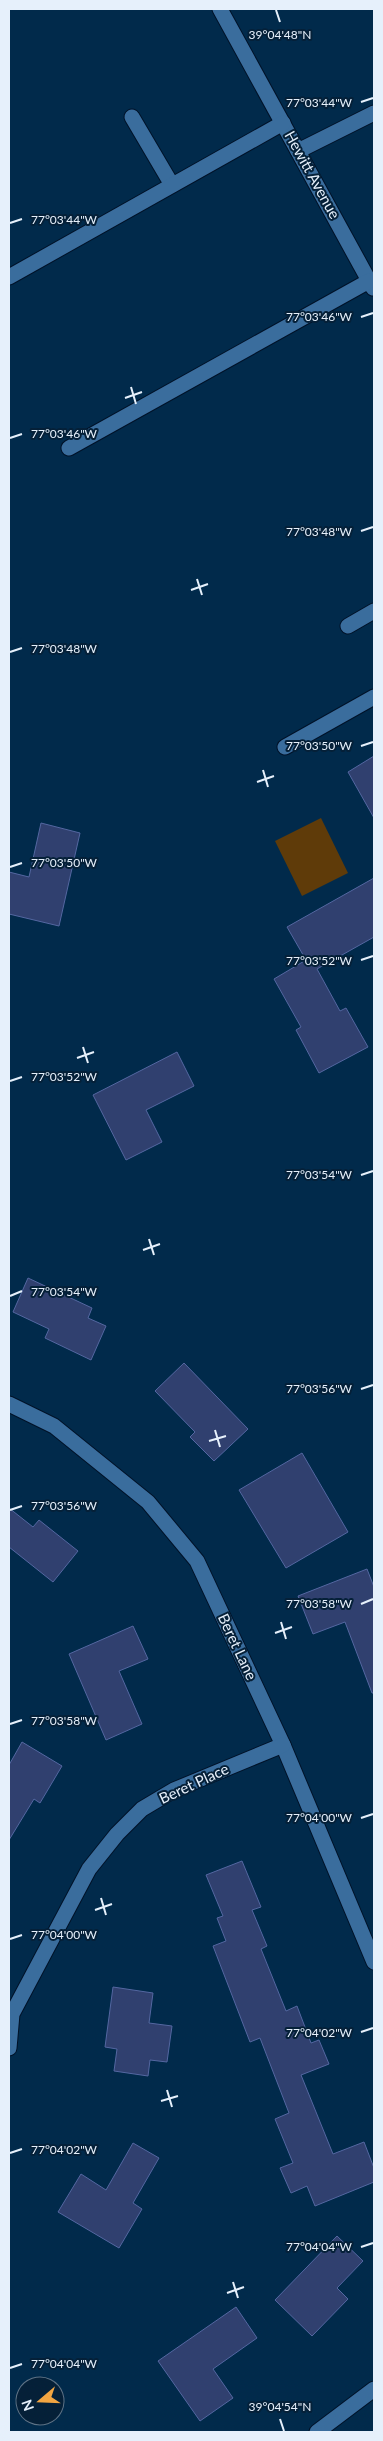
<svg xmlns="http://www.w3.org/2000/svg" width="383" height="2441" font-family="Lato,sans-serif">
<style>
.green{fill:#5f3b09}
.building{fill:#30406f;stroke:#5467a1}
.lines{fill:none;stroke-linecap:round;stroke-linejoin:round}
.minor-casing{stroke:#001228;stroke-width:17}
.minor{stroke:#3a6d9d;stroke-width:15}
.ticks{fill:none;stroke:#e6f0fb;stroke-width:2}
.labels{text-anchor:middle;stroke-width:4;stroke-linejoin:round;paint-order:stroke}
.street-label{font-size:15px;fill:#e6f0fb;stroke:#052038}
.ticks-label{font-size:12px;text-anchor:middle;fill:#e6f0fb;stroke:#052038;stroke-width:4;stroke-linejoin:round;paint-order:stroke}
</style>
<rect width="100%" height="100%" fill="#012a4b"/>
<path class="green" d="M 321,818 L 348,873 L 302,896 L 275,841 Z"/>
<g class="building">
<path d="M 374,756 L 374,818 L 348,772 Z"/>
<path d="M 41,823 L 80,833 L 59,926 L 9,914 L 9,872 L 29,877 Z"/>
<path d="M 374,878 L 374,937 L 317,969 L 340,1011 L 346,1008 L 368,1047 L 319,1073 L 296,1030 L 301,1027 L 274,979 L 306,960 L 287,927 Z"/>
<path d="M 177,1052 L 194,1086 L 146,1110 L 162,1142 L 126,1160 L 93,1095 Z"/>
<path d="M 28,1278 L 92,1308 L 88,1318 L 106,1326 L 91,1360 L 45,1338 L 49,1329 L 13,1312 Z"/>
<path d="M 184,1363 L 248,1429 L 214,1461 L 190,1437 L 195,1432 L 155,1391 Z"/>
<path d="M 302,1453 L 348,1532 L 286,1568 L 239,1490 Z"/>
<path d="M 9,1508 L 33,1527 L 39,1520 L 78,1551 L 53,1582 L 9,1547 Z"/>
<path d="M 367,1569 L 374,1587 L 374,1693 L 372,1693 L 345,1622 L 313,1634 L 298,1596 Z"/>
<path d="M 133,1626 L 148,1659 L 119,1671 L 142,1724 L 106,1740 L 69,1654 Z"/>
<path d="M 22,1742 L 62,1766 L 40,1803 L 34,1799 L 9,1840 L 9,1765 Z"/>
<path d="M 242,1861 L 261,1907 L 252,1910 L 267,1946 L 261,1949 L 286,2011 L 297,2006 L 311,2043 L 319,2040 L 329,2064 L 301,2075 L 333,2154 L 364,2142 L 374,2168 L 374,2182 L 315,2206 L 307,2186 L 291,2193 L 280,2168 L 293,2163 L 275,2119 L 289,2113 L 260,2038 L 250,2042 L 213,1946 L 226,1941 L 217,1918 L 223,1916 L 206,1875 Z"/>
<path d="M 113,1987 L 153,1993 L 149,2023 L 172,2026 L 167,2062 L 150,2060 L 148,2076 L 114,2071 L 117,2049 L 105,2047 Z"/>
<path d="M 133,2143 L 159,2158 L 133,2203 L 142,2209 L 119,2248 L 58,2212 L 81,2174 L 106,2190 Z"/>
<path d="M 337,2236 L 363,2261 L 337,2288 L 348,2299 L 312,2336 L 275,2300 Z"/>
<path d="M 236,2307 L 257,2338 L 213,2369 L 233,2398 L 200,2421 L 158,2361 Z"/>
</g>
<g class="lines">
<g class="minor-casing">
<g id="minor">
<path d="M 220,9 L 373,288"/>
<path d="M 132,117 L 172,185"/>
<path d="M 298,151 L 374,113"/>
<path d="M 9,277 L 283,123"/>
<path d="M 69,448 L 369,281"/>
<path d="M 348,626 L 374,611"/>
<path d="M 285,747 L 374,697"/>
<path d="M 9,1404 L 54,1426 L 148,1502 L 197,1561 L 283,1745 L 374,1962"/>
<path d="M 9,2048 L 12,2014 L 89,1869 L 117,1834 L 142,1809 L 174,1790 L 283,1745"/>
<path d="M 317,2432 L 374,2389"/>
</g>
</g>
<use href="#minor" class="minor"/>
</g>
<path class="ticks" d="M 276,10 L 280,22M 361,102 L 373,98M 10,223 L 22,219M 361,317 L 373,313M 131,387 L 136,404M 125,398 L 142,392M 10,438 L 22,434M 361,531 L 373,527M 197,579 L 202,595M 191,590 L 208,584M 10,652 L 22,648M 361,746 L 373,742M 263,770 L 268,787M 257,782 L 274,776M 10,867 L 22,863M 361,960 L 373,956M 83,1047 L 88,1063M 77,1058 L 94,1052M 10,1081 L 22,1077M 361,1175 L 373,1171M 149,1239 L 154,1255M 143,1250 L 160,1244M 10,1296 L 22,1291M 361,1389 L 373,1385M 215,1430 L 220,1447M 209,1441 L 226,1436M 10,1510 L 22,1506M 361,1604 L 373,1599M 281,1622 L 286,1639M 275,1633 L 292,1627M 10,1724 L 22,1720M 361,1818 L 373,1814M 101,1898 L 106,1915M 95,1910 L 112,1904M 10,1939 L 22,1935M 361,2032 L 373,2028M 167,2090 L 172,2107M 161,2101 L 178,2096M 10,2153 L 22,2149M 361,2247 L 373,2243M 233,2282 L 238,2298M 227,2293 L 244,2287M 10,2368 L 22,2364M 280,2419 L 284,2431"/>
<g class="labels">
<g class="street-label">
<text transform="translate(312 175) rotate(61)" y="5">Hewitt Avenue</text>
<text transform="translate(237 1647) rotate(65)" y="5">Beret Lane</text>
<text transform="translate(194 1784) rotate(-25)" y="5">Beret Place</text>
</g>
</g>
<g class="ticks-label">
<text x="280" y="39">39°04'48"N</text>
<text x="319" y="107">77°03'44"W</text>
<text x="64" y="224">77°03'44"W</text>
<text x="319" y="321">77°03'46"W</text>
<text x="64" y="438">77°03'46"W</text>
<text x="319" y="536">77°03'48"W</text>
<text x="64" y="653">77°03'48"W</text>
<text x="319" y="750">77°03'50"W</text>
<text x="64" y="867">77°03'50"W</text>
<text x="319" y="965">77°03'52"W</text>
<text x="64" y="1081">77°03'52"W</text>
<text x="319" y="1179">77°03'54"W</text>
<text x="64" y="1296">77°03'54"W</text>
<text x="319" y="1393">77°03'56"W</text>
<text x="64" y="1510">77°03'56"W</text>
<text x="319" y="1608">77°03'58"W</text>
<text x="64" y="1725">77°03'58"W</text>
<text x="319" y="1822">77°04'00"W</text>
<text x="64" y="1939">77°04'00"W</text>
<text x="319" y="2037">77°04'02"W</text>
<text x="64" y="2154">77°04'02"W</text>
<text x="319" y="2251">77°04'04"W</text>
<text x="64" y="2368">77°04'04"W</text>
<text x="280" y="2411">39°04'54"N</text>
</g>
<rect width="383" height="2441" fill="none" stroke="#e6f0fb" stroke-width="20"/>
<g transform="translate(40 2401) rotate(251)"><circle r="24" fill="#052038" stroke="#5f7386"/>
<path d="M0-4L9 19L0 12L-9 19Z" fill="#f2a542"/>
<text y="-8" font-size="14" font-weight="bold" text-anchor="middle" fill="#e6f0fb">N</text>
</g>
</svg>
